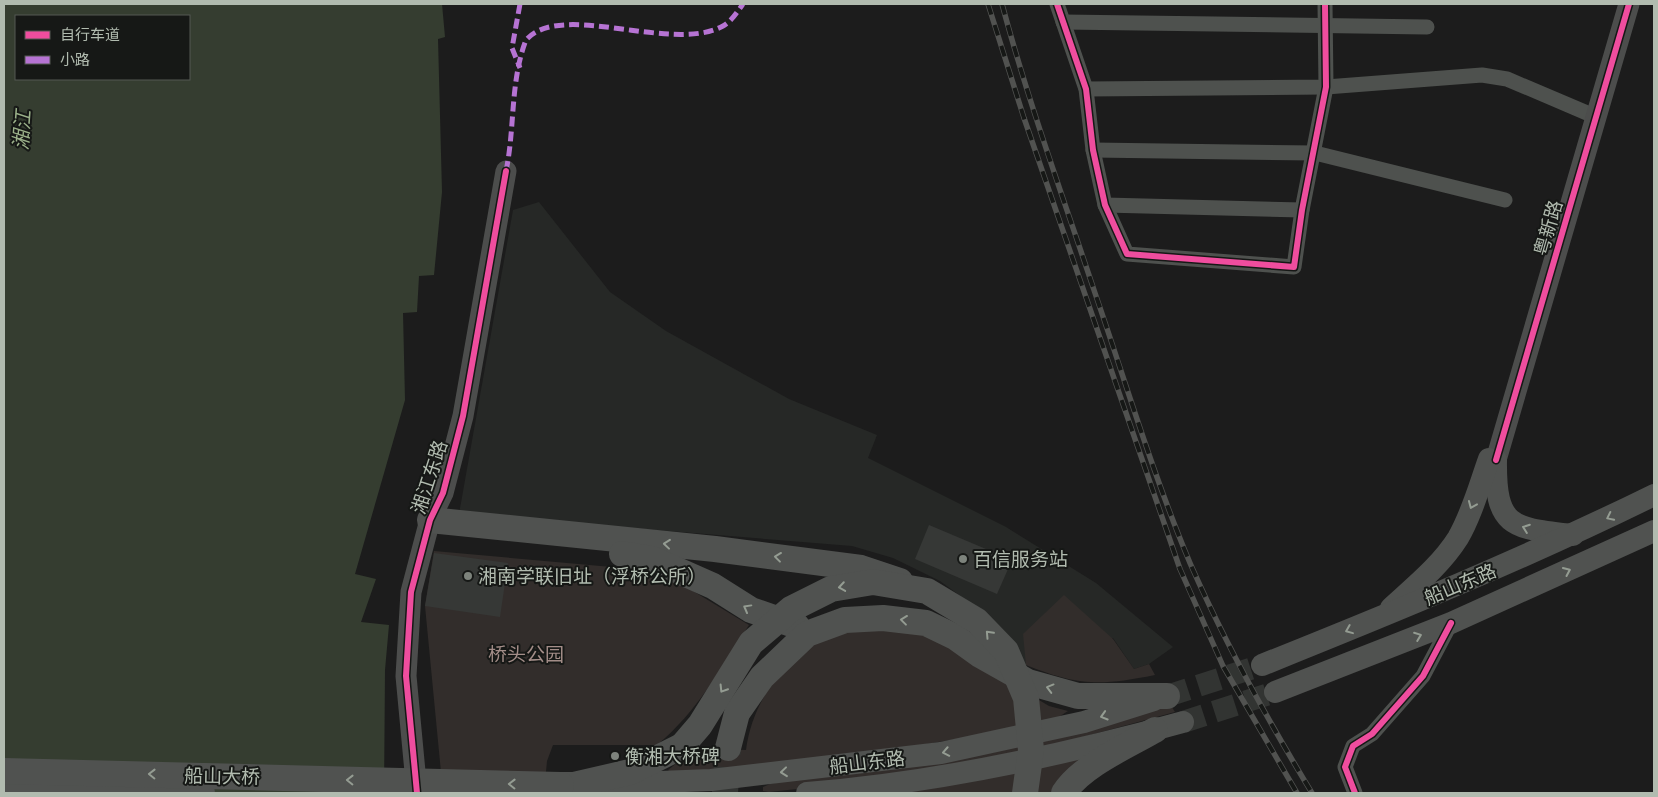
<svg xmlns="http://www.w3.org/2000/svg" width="1658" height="797" font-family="Mulish,'Noto Sans SC',sans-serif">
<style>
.built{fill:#262826}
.green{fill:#322d2b}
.water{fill:#353d30;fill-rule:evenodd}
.building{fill:#363836}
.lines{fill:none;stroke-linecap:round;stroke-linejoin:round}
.primary-tunnel{stroke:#323432;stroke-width:22;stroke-dasharray:22 11;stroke-linecap:butt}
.highway-tunnel{stroke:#323432;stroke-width:26;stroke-dasharray:26 13;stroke-linecap:butt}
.street{stroke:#4e514e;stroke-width:15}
.secondary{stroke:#4c4d4c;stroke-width:21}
.primary{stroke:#505250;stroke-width:22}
.highway{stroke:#505250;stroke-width:26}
.rail-casing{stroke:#515250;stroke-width:5.5}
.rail{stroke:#161816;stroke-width:4;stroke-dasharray:11;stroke-linecap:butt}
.highway-bridge{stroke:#505250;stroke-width:26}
.quiet{stroke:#b673d3;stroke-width:5;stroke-dasharray:10 5;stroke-linecap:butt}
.cycleway-casing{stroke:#161816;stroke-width:9}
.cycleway{stroke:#ef4d9e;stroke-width:6}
.oneway{stroke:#949c92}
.poi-dot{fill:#7d837c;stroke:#161816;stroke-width:2}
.labels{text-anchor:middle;stroke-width:4;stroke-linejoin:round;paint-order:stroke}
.street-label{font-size:19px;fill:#b1bbaf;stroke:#161816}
.poi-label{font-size:19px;fill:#b1bbaf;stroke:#161816;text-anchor:start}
.park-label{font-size:19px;fill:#a38d88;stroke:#161816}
.water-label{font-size:20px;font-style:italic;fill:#9bb18a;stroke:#161816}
</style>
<rect width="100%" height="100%" fill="#1c1c1c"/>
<path class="built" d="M 539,202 L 610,292 L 666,331 L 789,399 L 877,435 L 868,458 L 1006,527 L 1096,583 L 1173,647 L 1149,664 L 1134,669 L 1113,638 L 1026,665 L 974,606 L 940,581 L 893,558 L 852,546 L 459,514 L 513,210 Z"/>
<g class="green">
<path d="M 434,551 L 623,568 L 657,575 L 693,591 L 749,625 C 721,668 697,712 657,745 L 553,745 L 547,761 L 544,793 L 443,793 L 425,606 Z"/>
<path d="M 1064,595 L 1113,639 L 1134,669 L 1149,664 L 1155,675 C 1100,686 1078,686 1026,665 L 1023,634 Z"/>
<path d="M 887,627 L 927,633 L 1049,706 L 1068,711 L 1057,718 L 975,736 L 853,756 L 672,774 L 668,770 L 696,748 L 746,750 C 753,695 793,645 848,631 C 860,628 874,628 887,627 Z"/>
<path d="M 1170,704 L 1175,712 L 1050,746 L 891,779 L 769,792 L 763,791 L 763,787 L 770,784 Z"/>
<path d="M 1092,752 L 1051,793 L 900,793 Z"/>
</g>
<path class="water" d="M 4,4 L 442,4 L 445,37 L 438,39 L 442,192 L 434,275 L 419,276 L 417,312 L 403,313 L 405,400 L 355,574 L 376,579 L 361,622 L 389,625 L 385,670 L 384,793 L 4,793 ZM 16,16 L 189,16 L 189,79 L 16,79 Z"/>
<g class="building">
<path d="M 929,525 L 1012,560 L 997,594 L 915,559 Z"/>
<path d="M 434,553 L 508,563 L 500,617 L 425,606 Z"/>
</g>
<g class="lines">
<g class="primary-tunnel">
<path d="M 1167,696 L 1262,665"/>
<path d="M 1183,722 L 1275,692"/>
</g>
<path class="highway-tunnel" d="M 725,793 L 728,748"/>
<g class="street">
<path d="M 1057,4 L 1086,89 L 1093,150 L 1105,205 L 1127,254 L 1294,267 L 1302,210 L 1326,87 L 1325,4"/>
<path d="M 1063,22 L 1427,27"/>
<path d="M 1086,89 L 1326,87 L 1482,75 L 1507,79 L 1587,113"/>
<path d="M 1093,150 L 1315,153 L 1505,200"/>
<path d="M 1105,205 L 1302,210"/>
<path d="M 1355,793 L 1345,767 L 1353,746 L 1372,734 L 1423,676 L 1451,623"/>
</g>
<g class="secondary">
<path d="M 1496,460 L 1629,4"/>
<path d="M 417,793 L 406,676 L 411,592 L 430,520 L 443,493 L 463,416 L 506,171"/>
</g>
<g class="primary">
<path d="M 1496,460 C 1495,528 1512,528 1573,535"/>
<path d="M 1391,608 C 1415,586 1441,565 1458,538 C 1472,514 1480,484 1489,459"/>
<path d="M 1262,665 C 1394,612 1526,558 1654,495"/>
<path d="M 1275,692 L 1451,623 L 1654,531"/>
<path d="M 607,784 L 711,780 L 941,753 L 1084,722 L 1154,700"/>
<path d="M 807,793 C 934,783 1060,756 1183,722"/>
</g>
<g class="highway">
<path d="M 430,520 L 715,549 L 861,568 L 900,581"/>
<path d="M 622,554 L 652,559 L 713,586 L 751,610 L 797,626"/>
<path d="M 728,748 L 737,713 L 762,677 L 807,634 L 845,620 L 883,618 L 926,623 L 955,637 L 980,655 L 1028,682 L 1078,696 L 1167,696"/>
<path d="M 561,785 L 574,785 L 630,772 L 682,746"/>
<path d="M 4,788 L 202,793"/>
<path d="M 1064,793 C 1081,766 1127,746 1155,730"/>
</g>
<g class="rail-casing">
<g id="rail">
<path d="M 988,4 L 1024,118 L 1180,569 L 1223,666 L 1297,793"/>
<path d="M 1002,4 C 1028,101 1063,197 1095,293 C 1126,383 1153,475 1190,563 C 1225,643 1267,719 1312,793"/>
</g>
</g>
<use href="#rail" class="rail"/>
<g class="highway-bridge">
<path d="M 682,746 L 700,725 L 751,643 L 791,609 L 831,589 L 873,582 L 927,591 L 977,621 L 1006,651 L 1026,698 L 1031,750 L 1025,793"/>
<path d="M 4,771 L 561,785"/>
</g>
<g class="quiet">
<path d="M 520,4 L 512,48 L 520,68"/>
<path d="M 506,171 C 515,129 510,81 526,40 C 561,0 672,54 723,26 C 732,21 737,12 743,4"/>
</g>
<g class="cycleway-casing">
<g id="cycleway">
<path d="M 1057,4 L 1086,89 L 1093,150 L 1105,205 L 1127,254 L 1294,267 L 1302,210 L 1326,87 L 1325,4"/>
<path d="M 1496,460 L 1629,4"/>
<path d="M 417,793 L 406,676 L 411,592 L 430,520 L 443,493 L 463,416 L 506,171"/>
<path d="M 1355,793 L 1345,767 L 1353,746 L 1372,734 L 1423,676 L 1451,623"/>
</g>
</g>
<use href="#cycleway" class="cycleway"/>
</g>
<defs><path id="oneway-chevron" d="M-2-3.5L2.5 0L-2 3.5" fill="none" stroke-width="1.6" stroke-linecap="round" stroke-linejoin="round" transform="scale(1.25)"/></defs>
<g class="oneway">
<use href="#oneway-chevron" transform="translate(1472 505) rotate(113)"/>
<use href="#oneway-chevron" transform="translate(1610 517) rotate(154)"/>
<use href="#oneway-chevron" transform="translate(1526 528) rotate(-160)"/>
<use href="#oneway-chevron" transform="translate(667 544) rotate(-174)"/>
<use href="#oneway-chevron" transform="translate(778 557) rotate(-173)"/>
<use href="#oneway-chevron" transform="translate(1567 571) rotate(-24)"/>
<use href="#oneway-chevron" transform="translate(842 587) rotate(171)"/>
<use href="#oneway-chevron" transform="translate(747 608) rotate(-151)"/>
<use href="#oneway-chevron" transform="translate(904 620) rotate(-173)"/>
<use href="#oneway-chevron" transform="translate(1349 630) rotate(158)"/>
<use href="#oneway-chevron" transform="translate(989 634) rotate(-133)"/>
<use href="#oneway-chevron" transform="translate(1418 636) rotate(-21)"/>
<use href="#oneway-chevron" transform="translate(1050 688) rotate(-165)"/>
<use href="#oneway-chevron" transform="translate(723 689) rotate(122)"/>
<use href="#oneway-chevron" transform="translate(1104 716) rotate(163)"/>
<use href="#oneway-chevron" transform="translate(946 752) rotate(169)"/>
<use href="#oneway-chevron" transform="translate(784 772) rotate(174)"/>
<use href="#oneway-chevron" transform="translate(152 774) rotate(-179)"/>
<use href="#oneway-chevron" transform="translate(350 780) rotate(-179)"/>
<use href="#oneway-chevron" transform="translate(512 784) rotate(-179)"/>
</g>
<g class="poi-dot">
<circle cx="963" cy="559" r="5"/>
<circle cx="468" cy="576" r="5"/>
<circle cx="615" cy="756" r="5"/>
</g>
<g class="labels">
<g class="street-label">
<text transform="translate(1548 228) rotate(-74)" y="7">粤新路</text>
<text transform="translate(429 477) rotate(-72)" y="7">湘江东路</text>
<text transform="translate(1460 584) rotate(-23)" y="7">船山东路</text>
<text transform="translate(867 762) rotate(-7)" y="7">船山东路</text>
<text transform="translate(222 776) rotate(1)" y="7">船山大桥</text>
</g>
<g class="poi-label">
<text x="973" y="566">百信服务站</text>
<text x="478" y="583">湘南学联旧址（浮桥公所）</text>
<text x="625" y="763">衡湘大桥碑</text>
</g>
<g class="park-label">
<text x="526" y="661">桥头公园</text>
</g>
<g class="water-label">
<text transform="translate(22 130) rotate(-86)" y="7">湘江</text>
</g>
</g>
<rect width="1658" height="797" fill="none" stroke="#b1bbaf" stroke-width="10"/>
<rect x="15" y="15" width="175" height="65" fill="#161816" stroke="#545953"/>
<rect x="25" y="31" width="25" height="8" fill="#ef4d9e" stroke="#545953"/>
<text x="60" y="40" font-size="15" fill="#b1bbaf">自行车道</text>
<rect x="25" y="56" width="25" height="8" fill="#b673d3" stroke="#545953"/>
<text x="60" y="65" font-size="15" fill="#b1bbaf">小路</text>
</svg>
